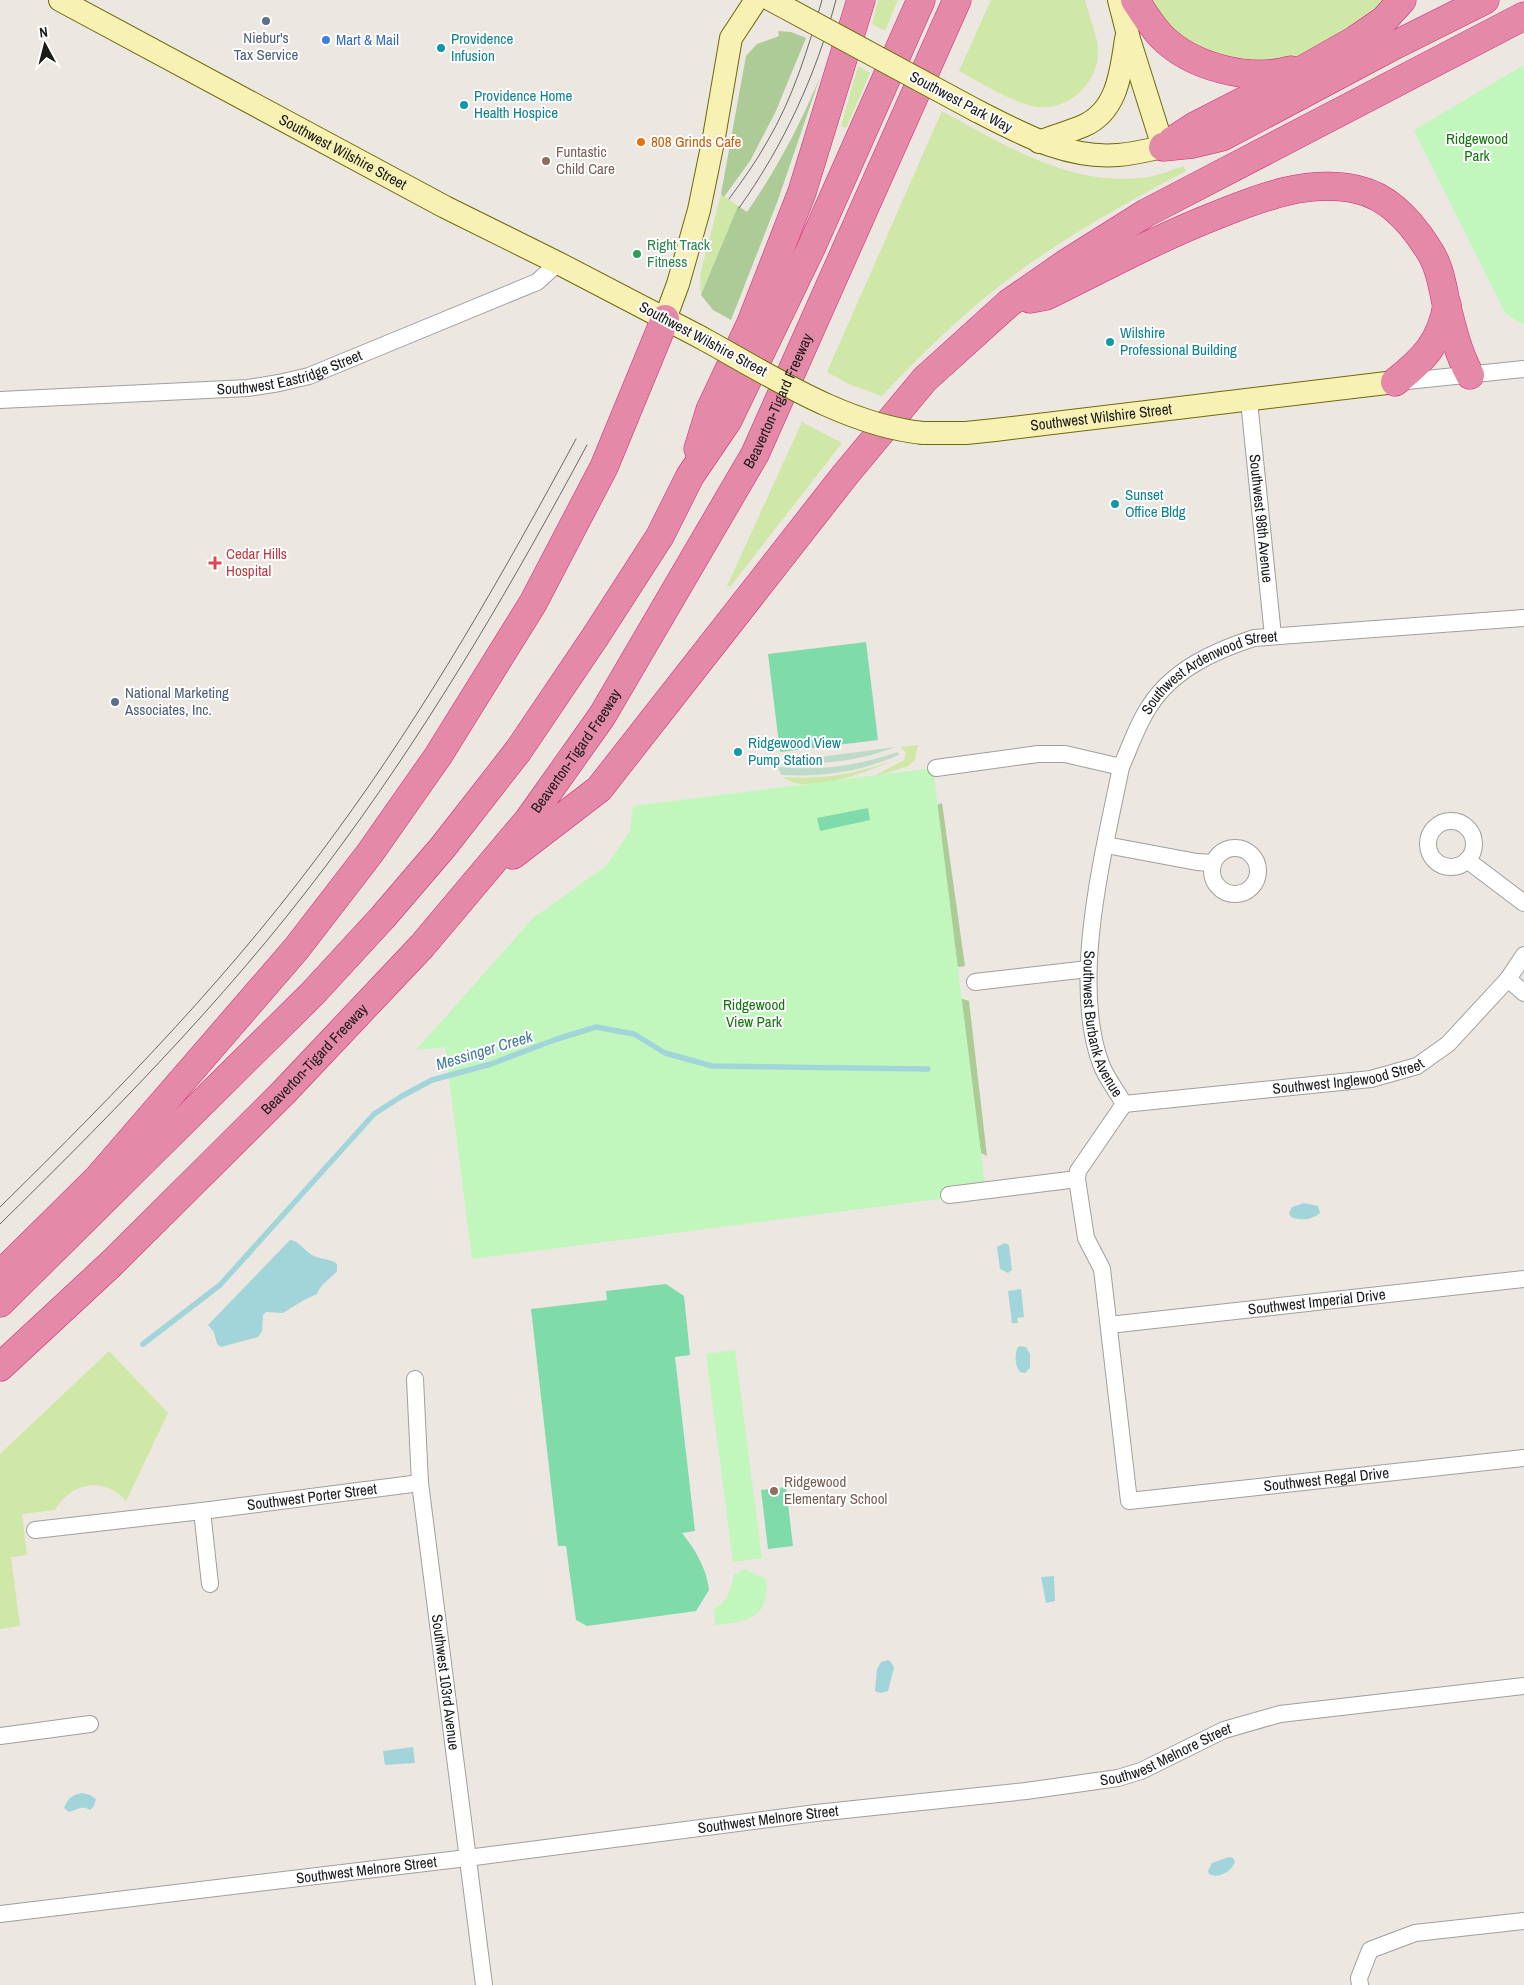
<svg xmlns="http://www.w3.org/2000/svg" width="1524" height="1985" font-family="'Archivo Narrow',sans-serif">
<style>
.grass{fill:#cfe7a7}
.forest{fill:#adcb96}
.wetland{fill:#bedbc9}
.park{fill:#c1f7bd}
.pitch{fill:#80dbab}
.water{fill:#a2d5da}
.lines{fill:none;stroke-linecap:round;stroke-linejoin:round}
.stream{stroke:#a2d5da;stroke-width:5.5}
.street-casing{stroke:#9f9f9f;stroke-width:18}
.secondary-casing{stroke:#6e6a07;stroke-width:24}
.highway-casing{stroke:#d12779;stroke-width:29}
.street{stroke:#fff;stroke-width:16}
.secondary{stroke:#f7f1b4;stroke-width:22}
.highway{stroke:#e489a7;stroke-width:28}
.tram{stroke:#696969;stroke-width:1}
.secondary-bridge-casing{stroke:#6e6a07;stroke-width:24;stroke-linecap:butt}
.secondary-bridge{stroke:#f7f1b4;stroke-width:22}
.service-dot{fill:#5c6f8a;stroke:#fff;stroke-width:2}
.shop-dot{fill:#3f7fe0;stroke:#fff;stroke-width:2}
.culture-dot{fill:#0f9aa8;stroke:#fff;stroke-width:2}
.food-dot{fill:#e8710a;stroke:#fff;stroke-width:2}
.education-dot{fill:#8d6e63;stroke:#fff;stroke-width:2}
.leisure-dot{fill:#2e9e5b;stroke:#fff;stroke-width:2}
.health-dot{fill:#e0444e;stroke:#fff;stroke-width:2}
.labels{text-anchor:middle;stroke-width:4;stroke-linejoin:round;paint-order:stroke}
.service-label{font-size:15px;fill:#4e5e75;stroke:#fff}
.culture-label{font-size:15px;fill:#0d838f;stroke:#fff;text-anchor:start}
.shop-label{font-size:15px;fill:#366cbe;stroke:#fff;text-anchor:start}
.street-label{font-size:15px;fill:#1b1b1b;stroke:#fff}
.park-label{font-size:15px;fill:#13750d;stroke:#fff}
.food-label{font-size:15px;fill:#c56008;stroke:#fff;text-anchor:start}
.education-label{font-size:15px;fill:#785e54;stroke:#fff;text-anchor:start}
.leisure-label{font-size:15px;fill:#27864d;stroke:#fff;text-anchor:start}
.health-label{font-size:15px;fill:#be3a42;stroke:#fff;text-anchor:start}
.water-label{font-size:16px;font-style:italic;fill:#457a99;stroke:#fff}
</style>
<rect width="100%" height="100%" fill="#ede7e1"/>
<g class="grass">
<path d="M 878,0 L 898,0 L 885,31 L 872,24 Z"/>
<path d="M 991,0 L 1085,0 C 1089,17 1098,35 1098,52 C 1098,85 1065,114 1032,106 C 1010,101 980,82 959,71 Z"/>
<path d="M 1146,0 L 1388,0 L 1345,34 L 1306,54 L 1289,60 L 1260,65 L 1189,46 Z"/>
<path d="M 858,66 L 870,73 L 846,128 L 841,126 Z"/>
<path d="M 942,111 C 1002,144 1068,185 1139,178 C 1155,177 1169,171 1184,166 L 1186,171 C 1116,208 1045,248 983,299 C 947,329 914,362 882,396 L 851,385 L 827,372 Z"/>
<path d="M 721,194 L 738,206 L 701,295 L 700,275 Z"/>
<path d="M 802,422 L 842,443 L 730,587 L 727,586 Z"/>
<path d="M 918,745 L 915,760 L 908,766 L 851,784 L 878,774 L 904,760 L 906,753 L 901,747 Z"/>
<path d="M 891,761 C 868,772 804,796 783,777 C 821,780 855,774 891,761 Z"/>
<path d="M 109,1351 L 168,1413 L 126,1501 C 105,1476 70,1482 55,1510 L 22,1514 L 27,1555 L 11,1557 L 20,1626 L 0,1629 L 0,1454 Z"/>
</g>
<g class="forest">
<path d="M 778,31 L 791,32 L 806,38 L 775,113 L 750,161 L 724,197 L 721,194 L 746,56 L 757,44 L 779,36 Z"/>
<path d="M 820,77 L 778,200 L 731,320 L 713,310 L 701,295 L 738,206 L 747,212 C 777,169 800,125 820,77 Z"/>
<path d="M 942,803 L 965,966 L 959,967 L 949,963 L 937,805 Z"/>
<path d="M 957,997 L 969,1001 L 987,1156 L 981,1153 Z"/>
</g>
<g class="wetland">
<path d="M 896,747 C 857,761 823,766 781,762 Z"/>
<path d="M 898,752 L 899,755 C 860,772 823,777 781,775 L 778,767 C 822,771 856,766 898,752 Z"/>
</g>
<g class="park">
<path d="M 1524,65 L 1524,325 L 1506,314 L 1414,130 Z"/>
<path d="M 933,768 L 986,1193 L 472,1259 L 445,1047 L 416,1050 L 533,918 L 606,866 L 630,831 L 633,806 Z"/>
<path d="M 735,1350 L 762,1558 L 733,1562 L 706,1354 Z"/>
<path d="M 744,1569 L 766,1579 C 770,1618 748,1622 715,1625 L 714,1609 C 729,1601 730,1590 734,1575 Z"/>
</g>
<g class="pitch">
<path d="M 866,642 L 878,740 L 780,752 L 768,654 Z"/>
<path d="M 868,808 L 870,820 L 820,831 L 817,818 Z"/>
<path d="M 666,1284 L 684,1296 L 690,1355 L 675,1357 L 695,1531 L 682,1533 C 695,1549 707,1569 709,1590 L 696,1611 L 587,1626 L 576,1620 L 566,1546 L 558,1546 L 531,1309 L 607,1300 L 606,1291 Z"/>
<path d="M 786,1487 L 793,1546 L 768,1549 L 761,1490 Z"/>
</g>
<g class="water">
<path d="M 1304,1203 L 1318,1206 L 1320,1213 C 1312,1220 1300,1221 1291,1217 L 1289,1213 L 1292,1207 Z"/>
<path d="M 290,1240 C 300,1241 305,1252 314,1256 C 322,1260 330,1258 337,1264 L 337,1271 C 330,1280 321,1283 317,1294 L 304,1300 L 283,1313 L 266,1312 L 263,1315 L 262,1331 L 258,1337 L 221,1347 L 217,1344 L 214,1332 L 208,1325 Z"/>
<path d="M 1005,1243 L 1009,1245 L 1012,1270 L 1008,1273 L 1000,1269 L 997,1247 Z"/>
<path d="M 1021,1289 L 1024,1317 L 1017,1318 L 1018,1323 L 1012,1323 L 1008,1291 Z"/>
<path d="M 1020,1346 L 1026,1347 L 1030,1354 L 1030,1368 L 1025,1373 L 1020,1372 C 1015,1366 1014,1354 1018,1347 Z"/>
<path d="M 1054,1576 L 1055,1601 L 1046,1603 L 1041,1577 Z"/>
<path d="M 888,1660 L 891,1662 L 894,1668 L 888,1691 L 881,1693 L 875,1691 L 877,1669 L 881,1662 Z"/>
<path d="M 413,1747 L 415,1763 L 385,1765 L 383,1751 Z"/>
<path d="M 82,1793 L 90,1795 L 96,1799 L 94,1806 L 90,1810 C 82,1805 77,1810 69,1812 L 64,1808 C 68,1798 72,1795 82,1793 Z"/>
<path d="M 1229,1857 L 1233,1858 L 1235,1862 C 1231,1872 1219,1879 1209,1874 L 1208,1871 L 1212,1863 Z"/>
</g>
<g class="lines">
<path class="stream" d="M 143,1344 L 220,1285 L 374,1114 L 402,1096 L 432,1080 L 491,1064 L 557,1039 L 596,1027 L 634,1034 L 665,1053 L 712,1066 L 928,1069"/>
<g class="street-casing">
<g id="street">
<path d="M 1397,382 L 1524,369"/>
<path id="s1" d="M 0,400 L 248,388 L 279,383 L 309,376 L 537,282 L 558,263"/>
<path id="s2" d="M 1249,401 L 1273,636"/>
<path id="s3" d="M 1121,767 C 1104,852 1070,981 1101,1064 C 1106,1078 1117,1091 1124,1104"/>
<path id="s4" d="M 936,768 L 1038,754 L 1065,754 L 1121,767 C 1130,747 1137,725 1149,707 C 1172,670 1214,651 1254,638 L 1524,618"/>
<circle cx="1451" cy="844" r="23"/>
<path d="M 1106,845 L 1197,862 L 1213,863"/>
<circle cx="1235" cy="871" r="23"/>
<path d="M 1467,860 L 1524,903"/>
<path d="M 1508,979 L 1524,993"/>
<path d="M 975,982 L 1088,969"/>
<path id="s5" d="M 1124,1104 L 1078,1171 L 1077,1179 L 1086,1238 L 1102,1269 L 1129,1501 L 1524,1458"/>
<path id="s6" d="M 1124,1104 L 1371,1079 L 1417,1066 L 1448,1044 L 1508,979 L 1524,955"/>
<path d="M 949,1195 L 1077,1179"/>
<path id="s7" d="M 1109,1325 L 1524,1279"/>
<path id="s8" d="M 415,1379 L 420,1483 L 484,1985"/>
<path d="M 202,1511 L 210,1584"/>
<path id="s9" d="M 35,1530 L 202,1511 L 420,1483"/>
<path d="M 0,1736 L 90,1724"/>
<path id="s10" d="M 0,1914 L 467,1858 L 816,1813 L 1026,1791 L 1118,1778 L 1141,1771 L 1224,1730 L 1280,1714 L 1524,1686"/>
<path d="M 1360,1985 L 1359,1978 L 1370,1950 L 1415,1933 L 1524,1921"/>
</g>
</g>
<g class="secondary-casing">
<g id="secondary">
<path id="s11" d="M 60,0 L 445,207 L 558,263 L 700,337"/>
<path d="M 771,0 L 788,9"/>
<path d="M 977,111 C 1023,134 1065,159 1118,155 C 1133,154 1148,150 1163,147 L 1129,39 L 1119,0"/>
<path d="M 1039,142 C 1054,136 1069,132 1083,126 C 1118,111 1121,71 1126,39"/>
<path d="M 665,319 L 678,284 L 699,210 L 714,137 L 731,38 L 756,0"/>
<path id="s12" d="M 923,433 L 966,433 L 995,430 L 1395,382"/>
</g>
</g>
<g class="highway-casing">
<g id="highway">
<path d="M 1135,0 C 1143,12 1152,27 1162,37 C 1192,67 1250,82 1291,70"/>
<path d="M 1172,141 L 1195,126 L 1279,83 L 1355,40 L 1384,20 L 1402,0"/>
<path d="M 1163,147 L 1193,144 L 1222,137 L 1397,44 L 1485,0"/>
<path d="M 1030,299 L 1046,296 C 1103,268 1158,238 1217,215 C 1262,197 1310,178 1359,190 C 1389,197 1411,222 1427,247 C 1439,264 1442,283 1446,303 C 1452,328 1458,353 1470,375"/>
<path d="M 1395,382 C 1423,360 1441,342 1447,305"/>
<path d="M 698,449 L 710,410 L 751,323 L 802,192 L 861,0"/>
<path d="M 513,855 L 599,789 L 845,475 L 925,379 L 1009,303 L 1068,262 L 1146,213 L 1524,16"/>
<path d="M 0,1275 L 98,1178 L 296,949 L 370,853 L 438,756 L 533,603 L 604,467 L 665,319"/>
<path d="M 0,1303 L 313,993 L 383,917 L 443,847 L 518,751 L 595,637 L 660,536 L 690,476 L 728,420 L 811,248 L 921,0"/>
<path id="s13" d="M 0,1367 L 112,1263 L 283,1093 L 422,946 L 529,819 L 602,716 L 755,454 L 957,0"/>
</g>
</g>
<use href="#street" class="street"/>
<use href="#secondary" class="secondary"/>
<use href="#highway" class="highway"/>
<g class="tram">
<path d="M 729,199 C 742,181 756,162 767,142 C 793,98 808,49 822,0"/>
<path d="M 739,208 C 784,145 816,75 836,0"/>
<path d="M 0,1207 C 120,1089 237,969 336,832 C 427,708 503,574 576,439"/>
<path d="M 0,1224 C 124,1102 243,981 345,840 C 437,714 514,581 587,445"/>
</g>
<g class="secondary-bridge-casing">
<g id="secondary-bridge">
<path d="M 788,9 L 977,111"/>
<path d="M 700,337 C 768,374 844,425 923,433"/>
</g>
</g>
<use href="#secondary-bridge" class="secondary-bridge"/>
</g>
<g class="service-dot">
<circle cx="266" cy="21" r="5"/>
<circle cx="115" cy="702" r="5"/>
</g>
<circle class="shop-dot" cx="326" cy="40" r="5"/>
<g class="culture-dot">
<circle cx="441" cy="48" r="5"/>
<circle cx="464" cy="105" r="5"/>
<circle cx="1110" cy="342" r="5"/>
<circle cx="1115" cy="504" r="5"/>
<circle cx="738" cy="752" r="5"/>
</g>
<circle class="food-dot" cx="641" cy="142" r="5"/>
<g class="education-dot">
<circle cx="546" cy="161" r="5"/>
<circle cx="774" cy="1491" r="5"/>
</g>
<circle class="leisure-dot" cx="637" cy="254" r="5"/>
<path class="health-dot" d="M212.5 555.5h5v5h5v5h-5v5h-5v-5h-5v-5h5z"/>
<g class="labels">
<g class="service-label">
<text x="266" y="43">Niebur's<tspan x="266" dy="17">Tax Service</tspan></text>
<text x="125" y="698" text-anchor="start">National Marketing<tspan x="125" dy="17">Associates, Inc.</tspan></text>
</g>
<g class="culture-label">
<text x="451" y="44">Providence<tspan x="451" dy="17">Infusion</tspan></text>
<text x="474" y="101">Providence Home<tspan x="474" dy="17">Health Hospice</tspan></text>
<text x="1120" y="338">Wilshire<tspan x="1120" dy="17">Professional Building</tspan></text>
<text x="1125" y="500">Sunset<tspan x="1125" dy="17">Office Bldg</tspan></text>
<text x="748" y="748">Ridgewood View<tspan x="748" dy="17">Pump Station</tspan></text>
</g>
<g class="shop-label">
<text x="336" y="45">Mart &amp; Mail</text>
</g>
<g class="street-label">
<text transform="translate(961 102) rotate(28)" y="5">Southwest Park Way</text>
<text dy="5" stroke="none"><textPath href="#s11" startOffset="321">Southwest Wilshire Street</textPath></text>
<text transform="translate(703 339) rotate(28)" y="5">Southwest Wilshire Street</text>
<text dy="5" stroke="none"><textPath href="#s1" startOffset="292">Southwest Eastridge Street</textPath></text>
<text dy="5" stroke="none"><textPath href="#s13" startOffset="1250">Beaverton-Tigard Freeway</textPath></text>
<text dy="5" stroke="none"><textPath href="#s12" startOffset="179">Southwest Wilshire Street</textPath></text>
<text dy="5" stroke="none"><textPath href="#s2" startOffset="118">Southwest 98th Avenue</textPath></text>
<text dy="5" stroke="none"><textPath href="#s4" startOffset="326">Southwest Ardenwood Street</textPath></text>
<text dy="5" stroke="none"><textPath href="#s13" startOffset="845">Beaverton-Tigard Freeway</textPath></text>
<text dy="5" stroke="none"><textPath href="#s3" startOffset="262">Southwest Burbank Avenue</textPath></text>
<text dy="5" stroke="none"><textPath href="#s13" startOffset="440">Beaverton-Tigard Freeway</textPath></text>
<text dy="5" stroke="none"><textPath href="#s6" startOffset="226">Southwest Inglewood Street</textPath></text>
<text dy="5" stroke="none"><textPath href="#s7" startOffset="209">Southwest Imperial Drive</textPath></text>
<text dy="5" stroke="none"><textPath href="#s5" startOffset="616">Southwest Regal Drive</textPath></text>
<text dy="5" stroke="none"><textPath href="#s9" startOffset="279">Southwest Porter Street</textPath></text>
<text dy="5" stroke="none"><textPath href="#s8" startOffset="305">Southwest 103rd Avenue</textPath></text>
<text dy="5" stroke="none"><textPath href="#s10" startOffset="1179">Southwest Melnore Street</textPath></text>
<text dy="5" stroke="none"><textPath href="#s10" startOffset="774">Southwest Melnore Street</textPath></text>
<text dy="5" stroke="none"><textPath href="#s10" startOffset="369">Southwest Melnore Street</textPath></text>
</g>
<g class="park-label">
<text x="1477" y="144">Ridgewood<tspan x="1477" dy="17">Park</tspan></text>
<text x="754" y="1010">Ridgewood<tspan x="754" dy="17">View Park</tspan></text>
</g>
<g class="food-label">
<text x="651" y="147">808 Grinds Cafe</text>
</g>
<g class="education-label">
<text x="556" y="157">Funtastic<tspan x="556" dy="17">Child Care</tspan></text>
<text x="784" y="1487">Ridgewood<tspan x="784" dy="17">Elementary School</tspan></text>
</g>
<g class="leisure-label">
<text x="647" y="250">Right Track<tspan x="647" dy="17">Fitness</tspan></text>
</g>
<g class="health-label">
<text x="226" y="559">Cedar Hills<tspan x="226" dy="17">Hospital</tspan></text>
</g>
<g class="water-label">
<text transform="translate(484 1050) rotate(-17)" y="6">Messinger Creek</text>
</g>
</g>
<g transform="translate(45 45) rotate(353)" stroke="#ffffff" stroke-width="4" paint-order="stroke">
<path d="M0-4L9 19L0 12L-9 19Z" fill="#1b1b1b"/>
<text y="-8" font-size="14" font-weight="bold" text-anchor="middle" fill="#1b1b1b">N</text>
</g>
</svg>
